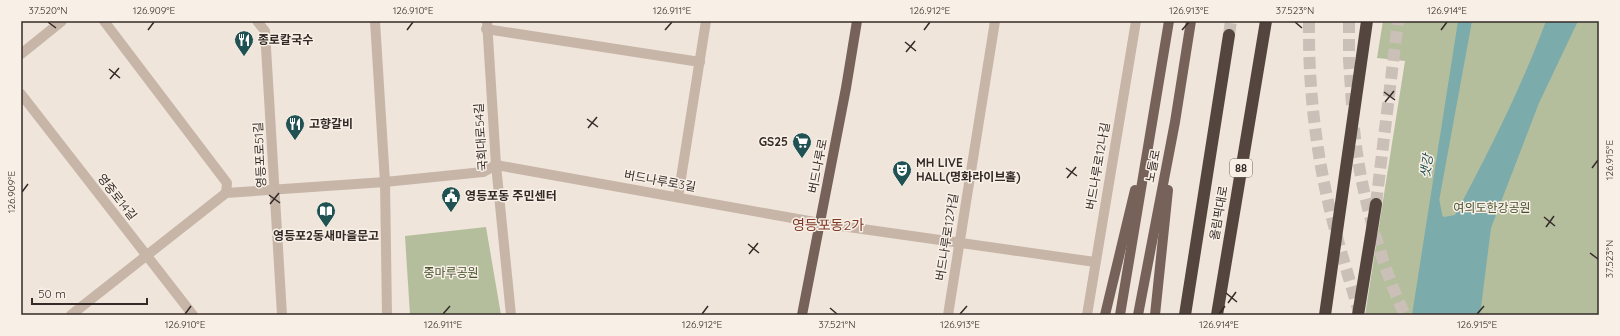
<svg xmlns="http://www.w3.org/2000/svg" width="1620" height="336" font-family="Quicksand,'Noto Sans KR',sans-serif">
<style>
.green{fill:#b4be9c}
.water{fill:#7cabab}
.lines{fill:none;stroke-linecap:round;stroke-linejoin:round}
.stream{stroke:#7cabab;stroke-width:4.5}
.highway-tunnel{stroke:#cac0b7;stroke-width:12;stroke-dasharray:12 6;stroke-linecap:butt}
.minor{stroke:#c7b5a8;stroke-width:10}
.major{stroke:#766259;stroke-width:10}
.highway{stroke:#55453f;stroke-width:12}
.ticks{fill:none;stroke:#342b28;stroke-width:1.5}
.labels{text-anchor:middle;stroke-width:3;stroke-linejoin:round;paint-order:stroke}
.shield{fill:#f8f0e7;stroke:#6f6661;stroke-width:1}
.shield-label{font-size:11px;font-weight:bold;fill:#342b28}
.poi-label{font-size:12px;font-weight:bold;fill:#342b28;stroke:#f8f0e7;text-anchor:start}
.street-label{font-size:12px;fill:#342b28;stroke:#f8f0e7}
.park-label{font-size:12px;fill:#45512d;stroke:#f8f0e7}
.water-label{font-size:13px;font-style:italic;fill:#205253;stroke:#f8f0e7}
.quarter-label{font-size:14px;fill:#7f3826;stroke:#f8f0e7}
.neatline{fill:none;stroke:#342b28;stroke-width:1.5}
.ticks-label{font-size:10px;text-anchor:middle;fill:#342b28}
</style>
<rect width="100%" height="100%" fill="#f0e5db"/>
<g class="green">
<path d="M 1383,21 L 1599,21 L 1599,315 L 1365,315 L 1405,61 L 1377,58 Z"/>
<path d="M 486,227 L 501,315 L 410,315 L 405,236 Z"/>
</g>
<path class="water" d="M 1458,21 L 1472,21 L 1437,212 L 1444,217 L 1455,215 C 1489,152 1521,88 1546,21 L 1578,21 L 1539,103 L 1491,228 L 1480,315 L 1412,315 Z"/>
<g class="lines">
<path class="stream" d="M 1437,200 L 1441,220"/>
<g class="highway-tunnel">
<path d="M 1309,21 C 1308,85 1316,155 1332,218 C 1340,250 1350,281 1359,312"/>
<path d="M 1349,21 L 1349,60 L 1352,105"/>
<path d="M 1229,35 L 1231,21"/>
<path d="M 1354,128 C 1359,186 1380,263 1405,315"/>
<path d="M 1376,204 L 1398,21"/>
</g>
<g class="minor">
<path d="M 104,21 L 227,183 L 226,193"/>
<path d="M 257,21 L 265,31 L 282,315"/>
<path d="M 375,21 L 385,182 L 387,315"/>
<path d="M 487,21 L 496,165 L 511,315"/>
<path d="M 486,29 L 700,62"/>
<path d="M 21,54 L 62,21"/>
<path d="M 21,94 L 193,315"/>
<path d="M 678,197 L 706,21"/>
<path d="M 71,315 L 226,193 L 385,182 L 483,172 L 496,165 L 820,223 L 1095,262"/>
<path d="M 948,315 L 995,21"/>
<path d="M 1087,315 L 1136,21"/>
</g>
<g class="major">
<path d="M 802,315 L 846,88 L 857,21"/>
<path d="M 1105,315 L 1135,190"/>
<path d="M 1120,315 L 1169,21"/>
<path d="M 1138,315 L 1175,122 L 1191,21"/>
<path d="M 1155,315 L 1168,190"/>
</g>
<g class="highway">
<path d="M 1185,315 L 1229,35"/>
<path d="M 1217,315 L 1266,21"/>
<path d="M 1325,315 L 1367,21"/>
<path d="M 1358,315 L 1376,204"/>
</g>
</g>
<path class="ticks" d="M 48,22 L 56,28M 1295,22 L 1302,28M 148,30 L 154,22M 407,30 L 413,22M 665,30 L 672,22M 924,30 L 930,22M 1182,30 L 1189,22M 1441,30 L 1447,22M 905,42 L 916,51M 906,52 L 915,41M 109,69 L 120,78M 110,79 L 119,68M 1384,92 L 1395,100M 1385,102 L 1394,91M 587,119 L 598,127M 588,128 L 597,117M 1066,168 L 1077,176M 1592,168 L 1598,160M 1067,178 L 1076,167M 22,192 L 28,184M 269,195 L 280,203M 270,204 L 279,193M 1544,217 L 1555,226M 1546,227 L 1554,216M 748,244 L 759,253M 1590,253 L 1598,259M 749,254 L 758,243M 1226,293 L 1237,302M 1228,303 L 1236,292M 830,308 L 837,314M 185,314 L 191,306M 443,314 L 450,306M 702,314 L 708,306M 960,314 L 967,306M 1219,314 L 1225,306M 1477,314 L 1484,306"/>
<defs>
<g id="restaurant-pin" transform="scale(1)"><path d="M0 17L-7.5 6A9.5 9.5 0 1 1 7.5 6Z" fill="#205253" stroke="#f8f0e7"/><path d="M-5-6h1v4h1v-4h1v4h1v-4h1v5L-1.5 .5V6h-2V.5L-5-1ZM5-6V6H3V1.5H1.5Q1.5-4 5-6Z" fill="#fff"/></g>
<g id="supermarket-pin" transform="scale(1)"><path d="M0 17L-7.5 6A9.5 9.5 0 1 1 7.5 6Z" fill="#205253" stroke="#f8f0e7"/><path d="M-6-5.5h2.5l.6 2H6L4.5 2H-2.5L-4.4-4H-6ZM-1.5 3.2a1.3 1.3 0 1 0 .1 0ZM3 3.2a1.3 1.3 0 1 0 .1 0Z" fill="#fff"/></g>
<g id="theatre-pin" transform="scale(1)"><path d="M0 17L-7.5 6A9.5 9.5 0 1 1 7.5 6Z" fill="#205253" stroke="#f8f0e7"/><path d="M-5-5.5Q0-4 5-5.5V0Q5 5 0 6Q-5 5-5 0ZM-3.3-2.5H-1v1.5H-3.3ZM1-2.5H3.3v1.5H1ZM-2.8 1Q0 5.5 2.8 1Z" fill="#fff"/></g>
<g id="civic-pin" transform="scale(1)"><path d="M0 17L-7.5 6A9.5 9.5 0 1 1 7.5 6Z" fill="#205253" stroke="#f8f0e7"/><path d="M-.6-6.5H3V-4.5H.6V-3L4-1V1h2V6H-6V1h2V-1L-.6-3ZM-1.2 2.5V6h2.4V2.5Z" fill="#fff"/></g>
<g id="library-pin" transform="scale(1)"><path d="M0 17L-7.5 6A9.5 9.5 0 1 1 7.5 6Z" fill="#205253" stroke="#f8f0e7"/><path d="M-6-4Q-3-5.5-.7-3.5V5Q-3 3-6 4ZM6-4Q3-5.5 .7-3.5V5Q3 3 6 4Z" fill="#fff"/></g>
</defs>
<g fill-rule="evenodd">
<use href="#restaurant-pin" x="244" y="40"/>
<use href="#restaurant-pin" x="295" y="124"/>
<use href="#supermarket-pin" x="802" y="142"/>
<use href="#theatre-pin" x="902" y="170"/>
<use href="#civic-pin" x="451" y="196"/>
<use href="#library-pin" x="326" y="211"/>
</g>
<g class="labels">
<rect class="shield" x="1230" y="159" width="22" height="18" rx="3"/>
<g class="shield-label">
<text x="1241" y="172">88</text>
</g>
<g class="poi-label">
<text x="258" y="44">종로칼국수</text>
<text x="309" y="128">고향갈비</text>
<text x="788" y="146" text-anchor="end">GS25</text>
<text x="916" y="167">MH LIVE<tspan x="916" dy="14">HALL(명화라이브홀)</tspan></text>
<text x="465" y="200">영등포동 주민센터</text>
<text x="326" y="240" text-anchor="middle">영등포2동새마을문고</text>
</g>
<g class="street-label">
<text transform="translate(481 137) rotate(-94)" y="4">국회대로54길</text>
<text transform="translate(260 155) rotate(-93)" y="4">영등포로51길</text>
<text transform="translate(818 166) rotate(-79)" y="4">버드나루로</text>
<text transform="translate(1098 166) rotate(-80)" y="4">버드나루로12나길</text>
<text transform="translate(1153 166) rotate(-79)" y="4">노들로</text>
<text transform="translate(660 181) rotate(10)" y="4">버드나루로3길</text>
<text transform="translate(117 197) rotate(52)" y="4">영중로14길</text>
<text transform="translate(1219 213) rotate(-80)" y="4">올림픽대로</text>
<text transform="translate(947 237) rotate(-81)" y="4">버드나루로12가길</text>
</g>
<g class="park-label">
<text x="1492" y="212">여의도한강공원</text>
<text x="451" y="277">중마루공원</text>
</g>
<g class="water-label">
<text transform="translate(1426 166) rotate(-82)" y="5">샛강</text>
</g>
<g class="quarter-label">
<text x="828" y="230">영등포동2가</text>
</g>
</g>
<rect width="1620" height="336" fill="none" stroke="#f8f0e7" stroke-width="44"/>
<path d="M32 298v6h115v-6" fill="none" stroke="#342b28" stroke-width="2"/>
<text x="38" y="298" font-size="12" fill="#342b28" stroke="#f8f0e7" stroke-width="3" paint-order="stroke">50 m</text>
<rect x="22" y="22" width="1576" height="292" class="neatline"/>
<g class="ticks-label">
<text x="48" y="14">37.520°N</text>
<text x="154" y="14">126.909°E</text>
<text x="413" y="14">126.910°E</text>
<text x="672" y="14">126.911°E</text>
<text x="930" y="14">126.912°E</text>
<text x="1189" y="14">126.913°E</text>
<text x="1295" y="14">37.523°N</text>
<text x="1447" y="14">126.914°E</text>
<text transform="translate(1609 160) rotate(-90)" y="4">126.915°E</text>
<text transform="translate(11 192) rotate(-90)" y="4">126.909°E</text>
<text transform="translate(1609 259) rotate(-90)" y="4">37.523°N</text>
<text x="185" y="328">126.910°E</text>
<text x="443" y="328">126.911°E</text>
<text x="702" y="328">126.912°E</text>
<text x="837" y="328">37.521°N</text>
<text x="960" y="328">126.913°E</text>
<text x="1219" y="328">126.914°E</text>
<text x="1477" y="328">126.915°E</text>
</g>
</svg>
